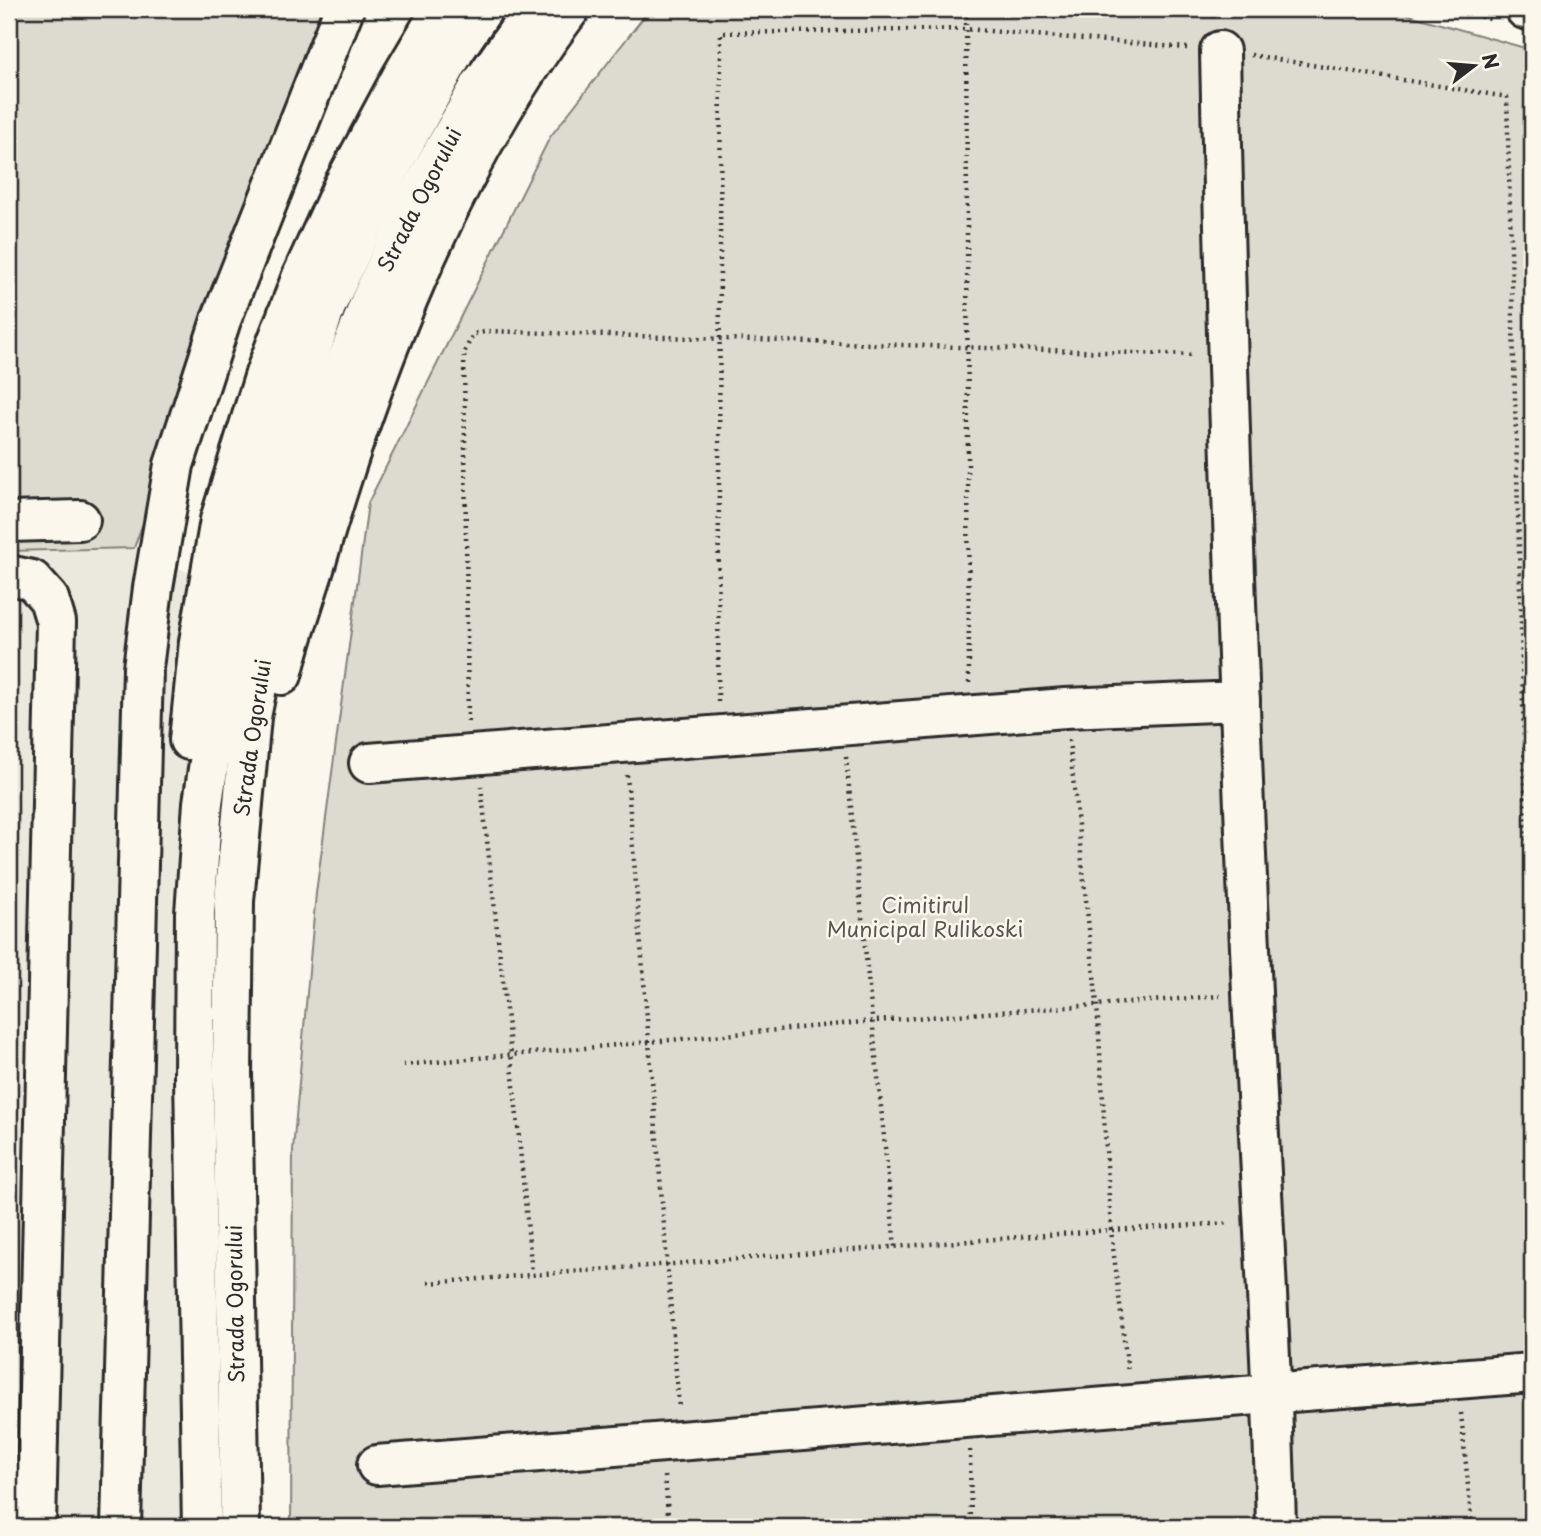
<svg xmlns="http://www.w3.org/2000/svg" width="1541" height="1536" font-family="'Playpen Sans',sans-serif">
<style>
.built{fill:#ebe8de}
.green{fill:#dddad0;stroke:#84827e;stroke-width:2}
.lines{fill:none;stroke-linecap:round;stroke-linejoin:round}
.minor-casing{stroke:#2b2b2b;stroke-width:44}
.major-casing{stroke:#2b2b2b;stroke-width:44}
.highway-casing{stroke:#2b2b2b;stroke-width:44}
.path{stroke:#2b2b2b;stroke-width:4.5;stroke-dasharray:2 5;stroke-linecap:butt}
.minor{stroke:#fbf7ec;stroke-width:38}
.major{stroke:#fbf7ec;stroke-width:38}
.highway{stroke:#fbf7ec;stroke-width:38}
.labels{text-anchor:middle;stroke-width:5;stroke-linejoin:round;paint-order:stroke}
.street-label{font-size:21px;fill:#2b2b2b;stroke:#fbf7ec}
.park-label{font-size:21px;fill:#585754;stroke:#fbf7ec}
</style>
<rect width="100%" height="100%" fill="#fbf7ec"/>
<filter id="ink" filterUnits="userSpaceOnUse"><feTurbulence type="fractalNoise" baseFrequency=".0143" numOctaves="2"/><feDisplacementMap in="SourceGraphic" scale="14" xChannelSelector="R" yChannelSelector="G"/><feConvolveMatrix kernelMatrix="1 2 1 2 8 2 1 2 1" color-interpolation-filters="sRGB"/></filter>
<g filter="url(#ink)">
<path class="built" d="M 134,548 L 205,580 L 194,1527 L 9,1527 L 9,551 Z"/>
<g class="green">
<path d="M 9,9 L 327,9 L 134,548 L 9,551 Z"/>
<path d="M 650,9 L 1388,9 L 1532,50 L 1532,1527 L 291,1527 L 293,1150 L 316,893 L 368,503 L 550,137 Z"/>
</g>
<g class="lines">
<g class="minor-casing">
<g id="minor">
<path d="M 1220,51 C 1226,365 1238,679 1252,993 C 1260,1171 1272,1349 1276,1527"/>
<path d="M 9,522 L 80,520"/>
<path d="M 9,575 L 32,580 L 49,599 L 56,622 L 36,1527"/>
<path d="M 369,763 L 1065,708 L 1240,701"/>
<path d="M 377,1465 L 1532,1373"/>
<path d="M 121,1527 L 143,668 L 153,588 L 174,465 L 221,320 L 344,9"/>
</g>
</g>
<g class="major-casing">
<path id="major" d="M 1525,9 L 1532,11"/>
</g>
<g class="highway-casing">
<g id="highway">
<path d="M 282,675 C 291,639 303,604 314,569 C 370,376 448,170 570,9"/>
<path d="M 189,740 L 199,642 L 220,520 L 265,374 L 302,276 L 342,188 L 401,78 L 442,9"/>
<path d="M 202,1527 L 194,1076 L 195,913 L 203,803 L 216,715 L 243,573 L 288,417 L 326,306 L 386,176 L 455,50 L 483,9"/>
<path d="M 240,1527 L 232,1074 L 234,901 L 251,717 L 278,583 L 319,432 L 370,302 L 416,199 L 480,86 L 534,9"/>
</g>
</g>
<g class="path">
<path d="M 966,9 L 969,683"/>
<path d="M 1212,9 L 1214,19"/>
<path d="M 1454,9 L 1493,20"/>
<path d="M 1251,55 L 1507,97 L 1532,1041"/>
<path d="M 718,702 L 721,33 L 966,29 L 1187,48"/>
<path d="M 468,722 L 464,353 L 473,334 L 490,331 L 1194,355"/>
<path d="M 1069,740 L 1097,1004 L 1111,1230 L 1128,1373"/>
<path d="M 846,757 L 895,1247"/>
<path d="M 627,775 L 679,1408"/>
<path d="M 481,786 L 511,1055 L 532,1273"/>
<path d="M 403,1065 L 874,1021 L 1220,996"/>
<path d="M 428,1283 L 1111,1230 L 1230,1223"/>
<path d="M 1461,1413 L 1472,1527"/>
<path d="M 970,1450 L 971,1527"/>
<path d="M 665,1476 L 669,1527"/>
</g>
<use href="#minor" class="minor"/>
<use href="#major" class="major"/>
<use href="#highway" class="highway"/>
</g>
</g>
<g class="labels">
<g class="street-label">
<text transform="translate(420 200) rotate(-63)" y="7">Strada Ogorului</text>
<text transform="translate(253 738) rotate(-82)" y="7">Strada Ogorului</text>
<text transform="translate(236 1304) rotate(-91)" y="7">Strada Ogorului</text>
</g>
<g class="park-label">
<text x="925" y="913">Cimitirul<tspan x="925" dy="24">Municipal Rulikoski</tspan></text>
</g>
</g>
<rect width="1541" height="1536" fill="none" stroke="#fbf7ec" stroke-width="35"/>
<rect x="18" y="18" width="1506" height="1501" fill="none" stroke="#2b2b2b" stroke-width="2.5" filter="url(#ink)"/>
<g transform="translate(1474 66) rotate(74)" stroke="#fbf7ec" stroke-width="5" paint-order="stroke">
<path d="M0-5L12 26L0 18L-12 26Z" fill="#2b2b2b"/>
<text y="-10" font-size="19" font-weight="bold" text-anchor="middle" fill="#2b2b2b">N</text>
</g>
</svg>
